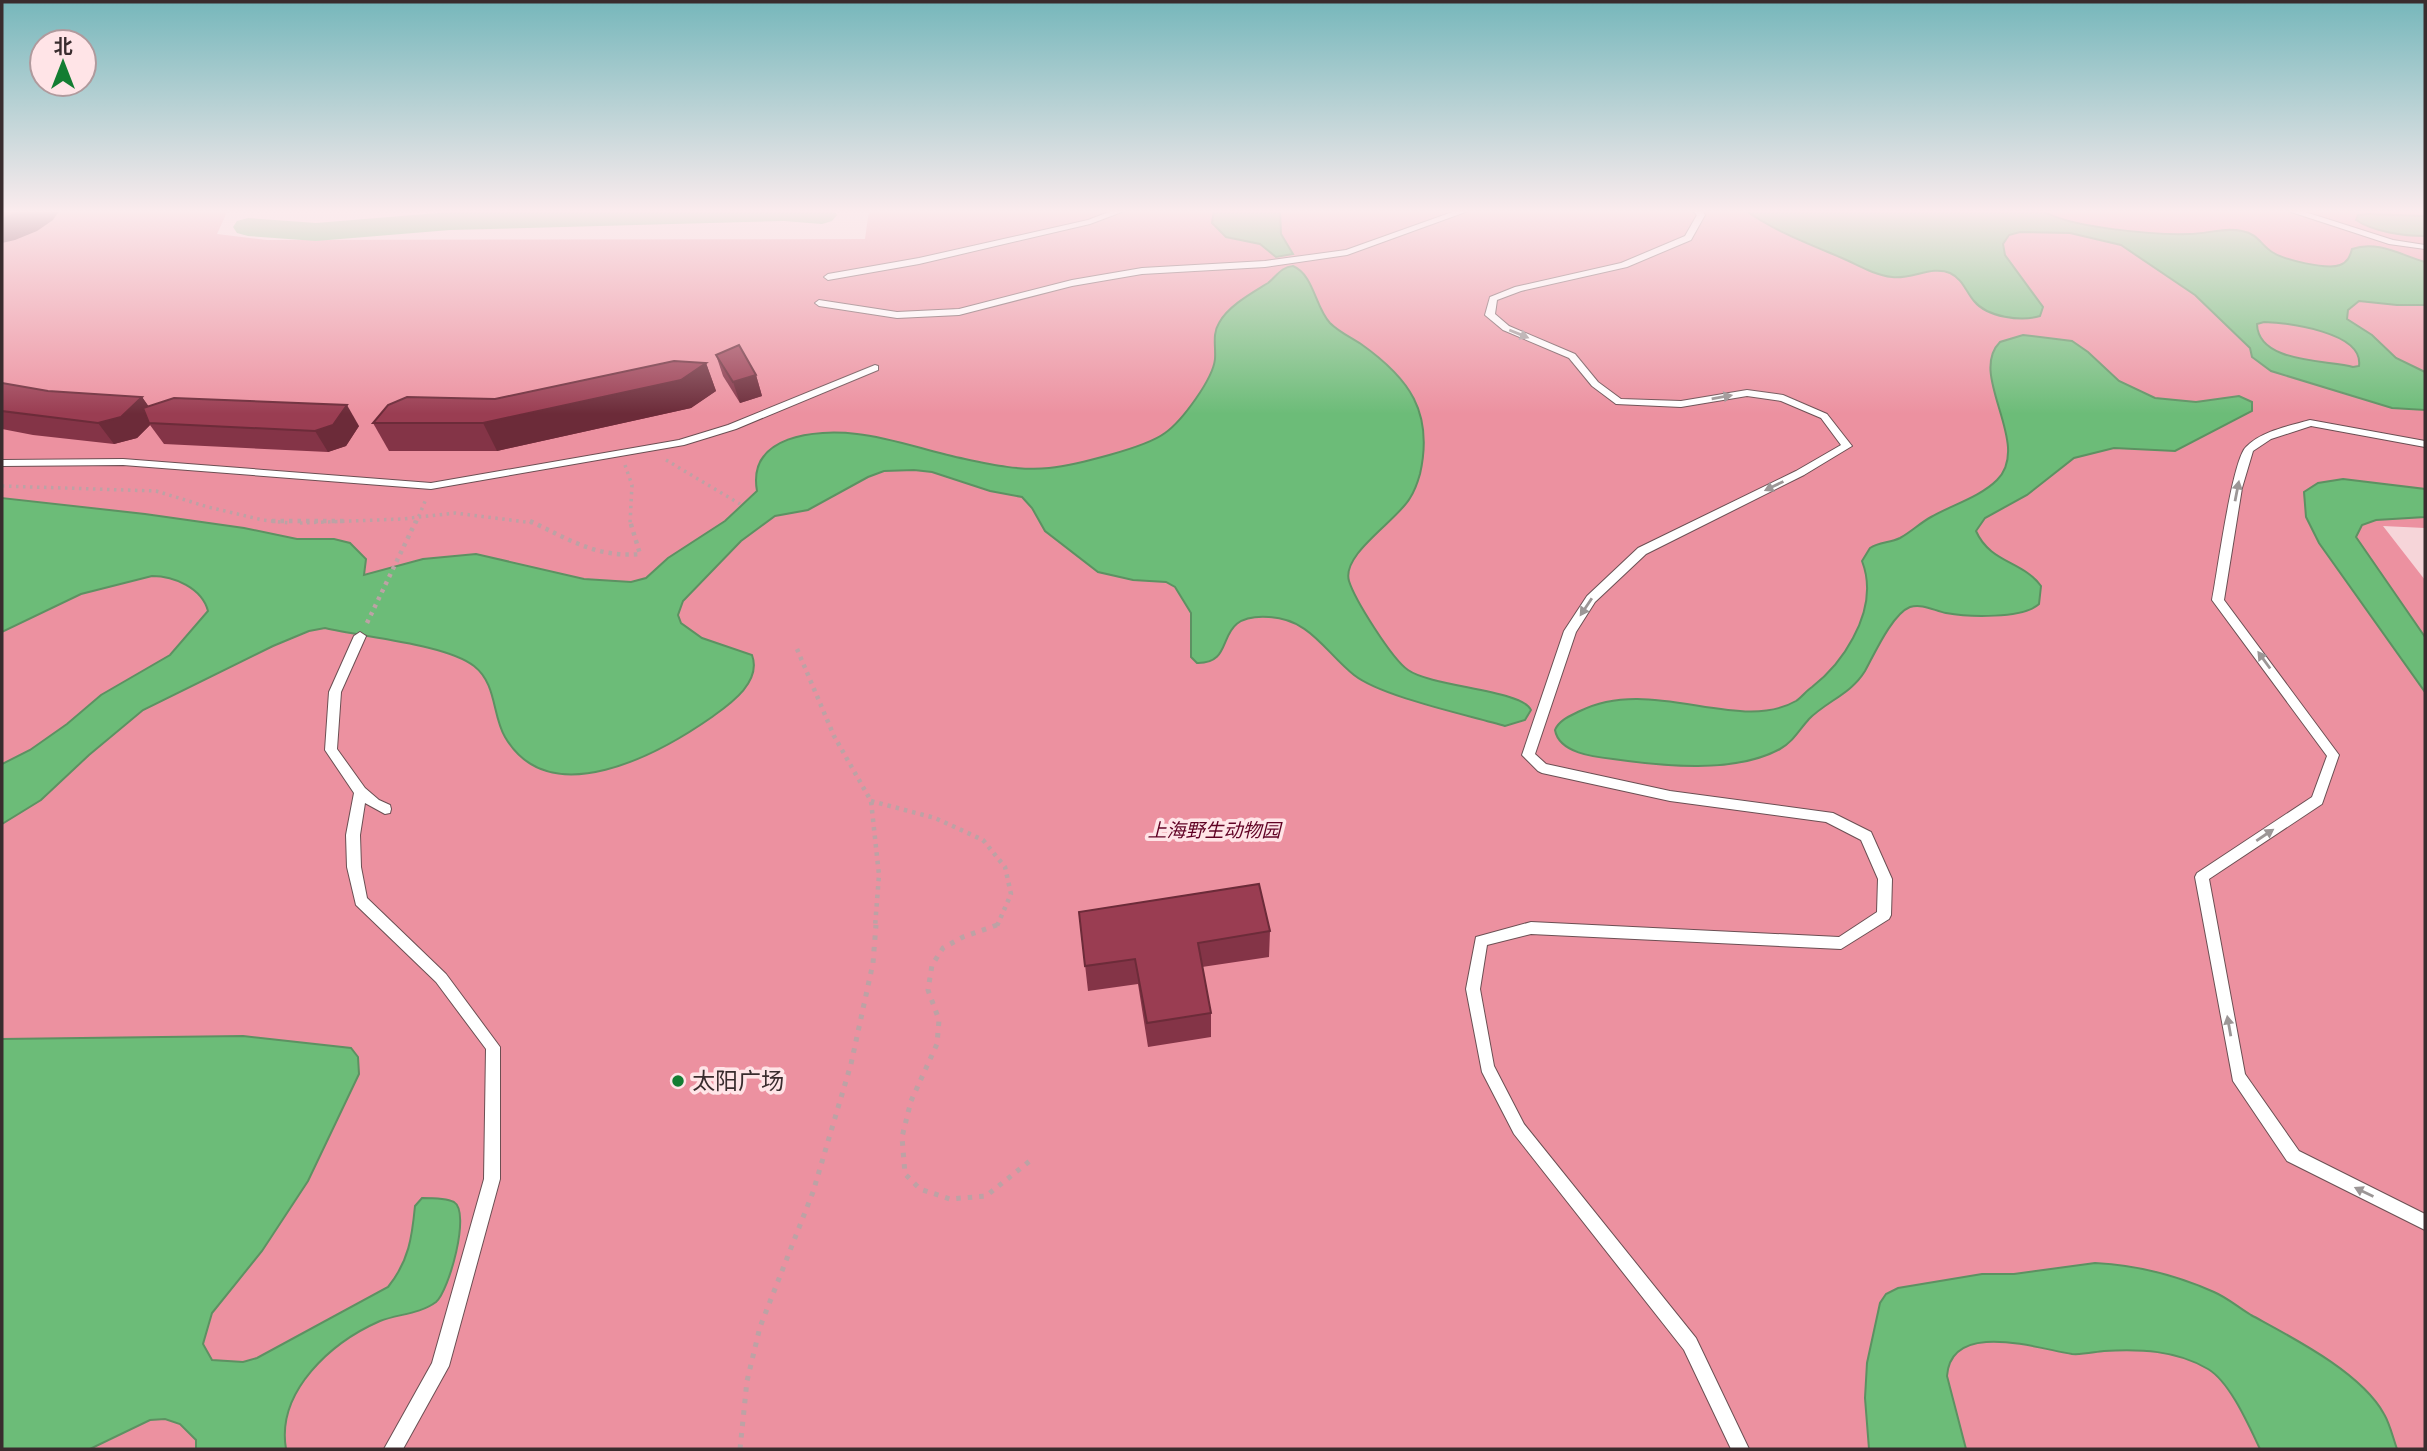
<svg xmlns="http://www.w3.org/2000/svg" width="2427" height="1451" font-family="'Roboto Serif','Noto Sans SC',serif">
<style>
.green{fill:#ec91a0}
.water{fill:#6cbc78;stroke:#5d9162;stroke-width:2;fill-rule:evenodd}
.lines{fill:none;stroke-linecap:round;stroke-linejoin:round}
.river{fill:#6cbc78;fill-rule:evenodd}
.lane-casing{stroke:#6b4f53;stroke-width:2}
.path-far2{stroke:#bda2a5;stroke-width:3.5;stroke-dasharray:2.5 4.5;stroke-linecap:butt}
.path-far1{stroke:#bda2a5;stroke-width:4.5;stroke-dasharray:3.5 5;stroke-linecap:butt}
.path{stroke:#bda2a5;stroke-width:5;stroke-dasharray:4.5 7;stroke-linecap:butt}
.lane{fill:#fff;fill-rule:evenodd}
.wall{fill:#843447}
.shaded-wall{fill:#6c2b39}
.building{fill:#9a3d52;stroke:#6c2b39;stroke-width:2}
.oneway{fill:#9c9696}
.poi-dot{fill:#137d32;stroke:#ffe4e7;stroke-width:2.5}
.labels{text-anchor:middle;stroke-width:7;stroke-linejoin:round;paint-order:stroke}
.park-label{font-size:19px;font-style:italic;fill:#600123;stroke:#ffe4e7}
.near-poi-label{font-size:23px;fill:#392c2e;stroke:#ffe4e7;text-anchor:start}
</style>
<rect width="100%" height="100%" fill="#f6d5d9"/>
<path class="green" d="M 2,210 L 228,210 L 217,234 L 267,240 L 865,239 L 869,210 L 2425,210 L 2425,528 L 2383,526 L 2425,580 L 2425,1449 L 2,1449 Z"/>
<g class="water">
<path d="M 1214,210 L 1280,210 L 1281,234 L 1293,254 L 1276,257 L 1260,244 L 1226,237 L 1212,223 Z"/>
<path d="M 1745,210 L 2042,210 C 2067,228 2157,235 2189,234 C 2207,234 2224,227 2242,231 C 2258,234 2260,244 2272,252 C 2284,260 2327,270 2340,265 C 2348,262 2350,256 2352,249 C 2377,240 2401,255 2425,262 L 2425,305 L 2397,305 L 2359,301 L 2348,310 L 2347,319 L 2372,335 L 2396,358 L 2425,372 L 2425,410 L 2392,408 L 2271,371 L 2252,357 L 2250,348 L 2195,295 L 2121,245 L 2070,233 L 2020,232 L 2009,235 L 2003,244 L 2005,255 L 2043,307 L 2040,316 C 2021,322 1987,317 1974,301 C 1966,292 1963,279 1950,273 C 1932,265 1911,280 1892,277 C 1874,275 1858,265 1842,258 C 1809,244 1774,231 1745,210 ZM 2264,322 C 2288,323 2364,332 2359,366 L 2353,367 C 2326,360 2258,363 2257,324 Z"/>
<path d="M 2368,214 L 2425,216 L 2425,236 C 2404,236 2374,232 2356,220 L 2358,215 Z"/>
<path d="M 1293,266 C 1314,275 1315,307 1330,323 C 1339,332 1350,337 1361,344 C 1409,378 1434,412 1420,474 C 1418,481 1414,492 1410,498 C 1398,520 1341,554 1349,581 C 1355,600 1392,659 1408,670 C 1432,687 1523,690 1531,710 L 1525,720 L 1505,726 C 1468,715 1382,697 1354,675 C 1325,652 1310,619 1269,617 C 1209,613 1240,664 1197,663 L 1191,657 L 1191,613 L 1175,587 L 1166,582 L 1133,580 L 1098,572 L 1045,531 L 1032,508 L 1022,497 L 990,491 L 932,472 L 914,470 L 884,471 L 868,477 L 808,510 L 775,516 L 741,541 L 683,601 L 678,615 L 681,623 L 702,638 L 752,655 C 762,682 730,704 712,717 C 659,754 550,814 505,737 C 492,715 497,684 474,666 C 446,644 362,637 325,628 L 309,631 L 273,646 L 143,710 L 89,755 L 41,800 L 2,824 L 2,764 L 30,750 L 67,724 L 101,695 L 170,655 L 208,611 C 202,588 174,576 152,576 L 81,594 L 2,632 L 2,498 L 145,514 L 244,528 L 297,539 L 334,539 L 350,543 L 366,559 L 364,575 L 423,559 L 476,554 L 584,579 L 631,582 L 646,578 L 668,558 L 725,521 L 757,491 C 747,435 816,429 857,434 C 894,438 929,452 965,459 C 993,465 1021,471 1049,468 C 1075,465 1145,448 1165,433 C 1182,421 1213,379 1215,359 C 1216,347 1212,334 1219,323 C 1228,306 1252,293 1268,283 C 1277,276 1281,267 1293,266 Z"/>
<path d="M 2023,335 L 2072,341 L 2088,352 L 2119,381 L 2155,398 L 2196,402 L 2239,396 L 2252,402 L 2252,411 L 2175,451 L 2114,448 L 2074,458 L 2027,495 L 1985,518 L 1976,531 C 1990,563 2023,561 2041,586 L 2039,604 C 2023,619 1968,617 1946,613 C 1935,611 1922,603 1910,607 C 1892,614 1874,655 1865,671 C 1851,694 1827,701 1809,719 C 1799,730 1793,742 1780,749 C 1734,774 1662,766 1613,759 C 1594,757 1559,753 1555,730 C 1559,720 1570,716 1580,711 C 1651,675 1739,734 1796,701 C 1802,697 1806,691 1812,687 C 1830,673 1842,659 1853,638 C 1866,614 1872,587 1862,561 L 1870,548 C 1879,542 1890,543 1900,538 C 1911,532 1920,523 1931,517 C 1952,505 1980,497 1997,480 C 2033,444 1967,375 2000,342 Z"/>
<path d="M 2343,479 L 2425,489 L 2425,517 L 2376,520 L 2362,525 L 2356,537 L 2425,637 L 2425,692 L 2319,543 L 2306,517 L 2304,492 L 2318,483 Z"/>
<path d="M 243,1036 L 351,1048 L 358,1057 L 359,1074 L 308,1181 L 262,1251 L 212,1313 L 203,1344 L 212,1360 L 243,1362 L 257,1358 L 388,1287 C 409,1261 412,1237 415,1206 L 422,1198 C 431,1198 446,1198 454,1202 C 471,1212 449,1291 436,1302 C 420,1314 398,1314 380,1321 C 332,1342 276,1391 286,1449 L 196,1449 L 196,1440 L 180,1424 L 165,1419 L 150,1420 L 90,1449 L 2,1449 L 2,1039 Z"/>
<path d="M 2095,1263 C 2136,1265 2176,1275 2214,1292 C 2228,1298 2239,1308 2251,1315 C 2291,1337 2361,1372 2384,1414 C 2390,1424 2393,1438 2397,1449 L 2260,1449 C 2249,1426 2230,1382 2208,1369 C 2176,1350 2140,1349 2104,1351 C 2094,1352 2082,1355 2072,1354 C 2039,1349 1951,1319 1947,1376 L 1966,1449 L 1869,1449 L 1865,1398 L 1867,1363 L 1880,1303 L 1886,1294 L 1898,1288 L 1982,1274 L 2014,1274 Z"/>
</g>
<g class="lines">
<path class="river" d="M 515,210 L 834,210 L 837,215 L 832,221 L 822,224 L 784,221 L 450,230 L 316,241 L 248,236 L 237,233 L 233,227 L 237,221 L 248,218 L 316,223 L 450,212 Z"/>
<g class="lane-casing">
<g id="lane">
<path d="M 1114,210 L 1127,210 L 1090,224 L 919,264 L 828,280 L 824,277 L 828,274 L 919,258 L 1088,220 Z"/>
<path d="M 1458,210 L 1471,210 L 1347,255 L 1265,267 L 1142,274 L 1072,286 L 959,315 L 897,318 L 819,306 L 815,303 L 819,300 L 897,312 L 959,309 L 1072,280 L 1142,268 L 1265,261 L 1346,250 Z"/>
<path d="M 1692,210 L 1701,210 L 1705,215 L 1691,240 L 1627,267 L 1521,291 L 1497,300 L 1495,314 L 1509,326 L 1575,354 L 1598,382 L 1621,399 L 1681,401 L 1747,390 L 1783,395 L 1827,414 L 1852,446 L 1804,475 L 1646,554 L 1595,602 L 1576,632 L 1535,754 L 1546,764 L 1670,791 L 1833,813 L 1871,832 L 1892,879 L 1891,915 L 1889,919 L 1841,949 L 1531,934 L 1487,945 L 1480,989 L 1494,1066 L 1524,1124 L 1696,1338 L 1749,1449 L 1731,1449 L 1684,1350 L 1514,1134 L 1482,1072 L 1466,989 L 1476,937 L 1531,922 L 1839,937 L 1877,912 L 1878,879 L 1861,840 L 1826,822 L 1670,801 L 1542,773 L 1538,771 L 1522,755 L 1564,631 L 1587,596 L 1638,548 L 1796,471 L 1841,445 L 1821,418 L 1781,401 L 1747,396 L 1681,407 L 1616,404 L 1592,386 L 1569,358 L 1503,330 L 1485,315 L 1490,297 L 1515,287 L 1621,263 L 1685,236 L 1697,215 Z"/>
<path d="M 2285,210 L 2299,210 L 2393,240 L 2425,245 L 2425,249 L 2389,244 Z"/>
<path d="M 875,365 L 878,366 L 878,370 L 736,429 L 684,445 L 431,489 L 123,465 L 2,466 L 2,460 L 123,459 L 431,483 L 679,440 L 728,425 Z"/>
<path d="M 2310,420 L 2425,441 L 2425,447 L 2311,426 L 2271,439 L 2253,451 L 2242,488 L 2224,600 L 2339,755 L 2322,804 L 2209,879 L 2245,1074 L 2299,1151 L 2425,1214 L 2425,1230 L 2287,1161 L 2233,1081 L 2195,877 L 2197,873 L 2312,797 L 2327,756 L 2212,600 C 2217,575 2232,460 2246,447 C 2261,431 2289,426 2310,420 Z"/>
<path d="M 360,632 L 366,636 L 341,692 L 337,749 L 365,788 L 379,800 L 390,805 L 391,809 L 390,813 L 385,814 L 365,803 L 360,835 L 361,867 L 367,898 L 446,974 L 500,1047 L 500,1179 L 449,1366 L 403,1449 L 384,1449 L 432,1363 L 484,1179 L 486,1049 L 436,982 L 356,905 L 347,867 L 346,835 L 354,793 L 325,750 L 329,692 L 354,636 Z"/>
</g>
</g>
<g class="path-far2">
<path d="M 666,460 L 740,504"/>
<path d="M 625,465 L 632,485 L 630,523"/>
<path d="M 2,486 L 156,491 L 208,507 L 263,520 L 289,523"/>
<path d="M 300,523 L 402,519 L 455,513 L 534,523"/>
<path d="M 416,523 L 426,499"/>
</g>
<g class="path-far1">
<path d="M 272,521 L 348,521"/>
<path d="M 530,521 C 568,539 597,558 640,554 L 630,521"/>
<path d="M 367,623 L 416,521"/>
<path d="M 797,649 L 834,736 L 871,801 L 879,875 L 875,927"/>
<path d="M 871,801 L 935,818 L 983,840 L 1005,867 L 1011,894 L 997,926 L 994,927"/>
</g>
<g class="path">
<path d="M 997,925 L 963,937 L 943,948 L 932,965 L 928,990 L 939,1020 L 937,1044 L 911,1101 L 902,1137 L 905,1174 L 920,1189 L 950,1199 L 986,1196 L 1031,1160"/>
<path d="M 740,1449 L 747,1381 L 760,1327 L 813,1192 L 851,1064 L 873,963 L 876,925"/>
</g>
<use href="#lane" class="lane"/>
</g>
<g class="wall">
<path d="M 716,355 L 756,375 L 762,396 L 740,403 L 723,376 Z"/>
<path d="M 706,363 L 716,391 L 691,408 L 497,451 L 389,451 L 373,423 Z"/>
<path d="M 2,383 L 48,391 L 142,397 L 148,406 L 359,426 L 346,446 L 328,452 L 164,444 L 150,425 L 137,438 L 114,444 L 33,435 L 2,429 Z"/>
<path d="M 1079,912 L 1270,931 L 1269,957 L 1202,967 L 1211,1013 L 1211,1037 L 1148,1047 L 1138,984 L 1088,991 Z"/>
</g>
<g class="shaded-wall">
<path d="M 24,210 L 60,210 L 53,220 L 37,231 L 15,240 L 2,243 L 2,219 Z"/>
<path d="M 706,363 L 716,391 L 691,408 L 497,451 L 483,423 Z"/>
<path d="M 756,375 L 762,396 L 740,403 L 733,382 Z"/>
<path d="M 142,397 L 157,418 L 149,423 L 150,425 L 137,438 L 114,444 L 98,423 Z"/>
<path d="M 347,405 L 359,426 L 346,446 L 328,452 L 315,431 Z"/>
</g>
<g class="building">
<path d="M 2,210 L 24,210 L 2,219 Z"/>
<path d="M 739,345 L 756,375 L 733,382 L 716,355 Z"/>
<path d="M 674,361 L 706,363 L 681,380 L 483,423 L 373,423 L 388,405 L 407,397 L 495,399 Z"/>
<path d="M 2,383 L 48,391 L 142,397 L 121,417 L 98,423 L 2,411 Z"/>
<path d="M 174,398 L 347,405 L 333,425 L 315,431 L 149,423 L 143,408 Z"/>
<path d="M 1259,884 L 1270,931 L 1198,943 L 1211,1013 L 1147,1023 L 1135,959 L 1085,966 L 1079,912 Z"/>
</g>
<defs><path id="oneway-solid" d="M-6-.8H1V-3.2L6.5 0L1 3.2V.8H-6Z" transform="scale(1.75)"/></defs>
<g class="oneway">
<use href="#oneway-solid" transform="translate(1519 334) rotate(22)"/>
<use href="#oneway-solid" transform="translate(1722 397) rotate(-10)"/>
<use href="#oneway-solid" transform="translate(1774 486) rotate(154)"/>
<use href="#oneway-solid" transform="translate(2237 491) rotate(-79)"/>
<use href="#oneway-solid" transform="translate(1586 607) rotate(124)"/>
<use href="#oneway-solid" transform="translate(2264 660) rotate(-126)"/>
<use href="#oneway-solid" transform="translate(2265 835) rotate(-34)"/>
<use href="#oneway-solid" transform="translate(2229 1026) rotate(-100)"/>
<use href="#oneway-solid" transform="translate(2364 1192) rotate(-154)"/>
</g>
<linearGradient id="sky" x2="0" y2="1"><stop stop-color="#76b7bb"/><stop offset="0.51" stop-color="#fbecee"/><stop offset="1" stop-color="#fbecee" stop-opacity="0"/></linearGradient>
<rect width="2427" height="414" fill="url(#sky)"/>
<circle class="poi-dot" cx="678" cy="1081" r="7"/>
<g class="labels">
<g class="park-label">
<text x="1214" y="837">上海野生动物园</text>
</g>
<g class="near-poi-label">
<text x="692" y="1089">太阳广场</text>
</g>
</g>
<rect width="2427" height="1451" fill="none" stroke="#392c2e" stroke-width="7"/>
<g transform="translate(63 63)"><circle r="33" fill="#ffe4e7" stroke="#b09a9d" stroke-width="2"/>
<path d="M0-5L12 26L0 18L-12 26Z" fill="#137d32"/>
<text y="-10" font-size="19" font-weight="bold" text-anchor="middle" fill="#392c2e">北</text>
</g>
</svg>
